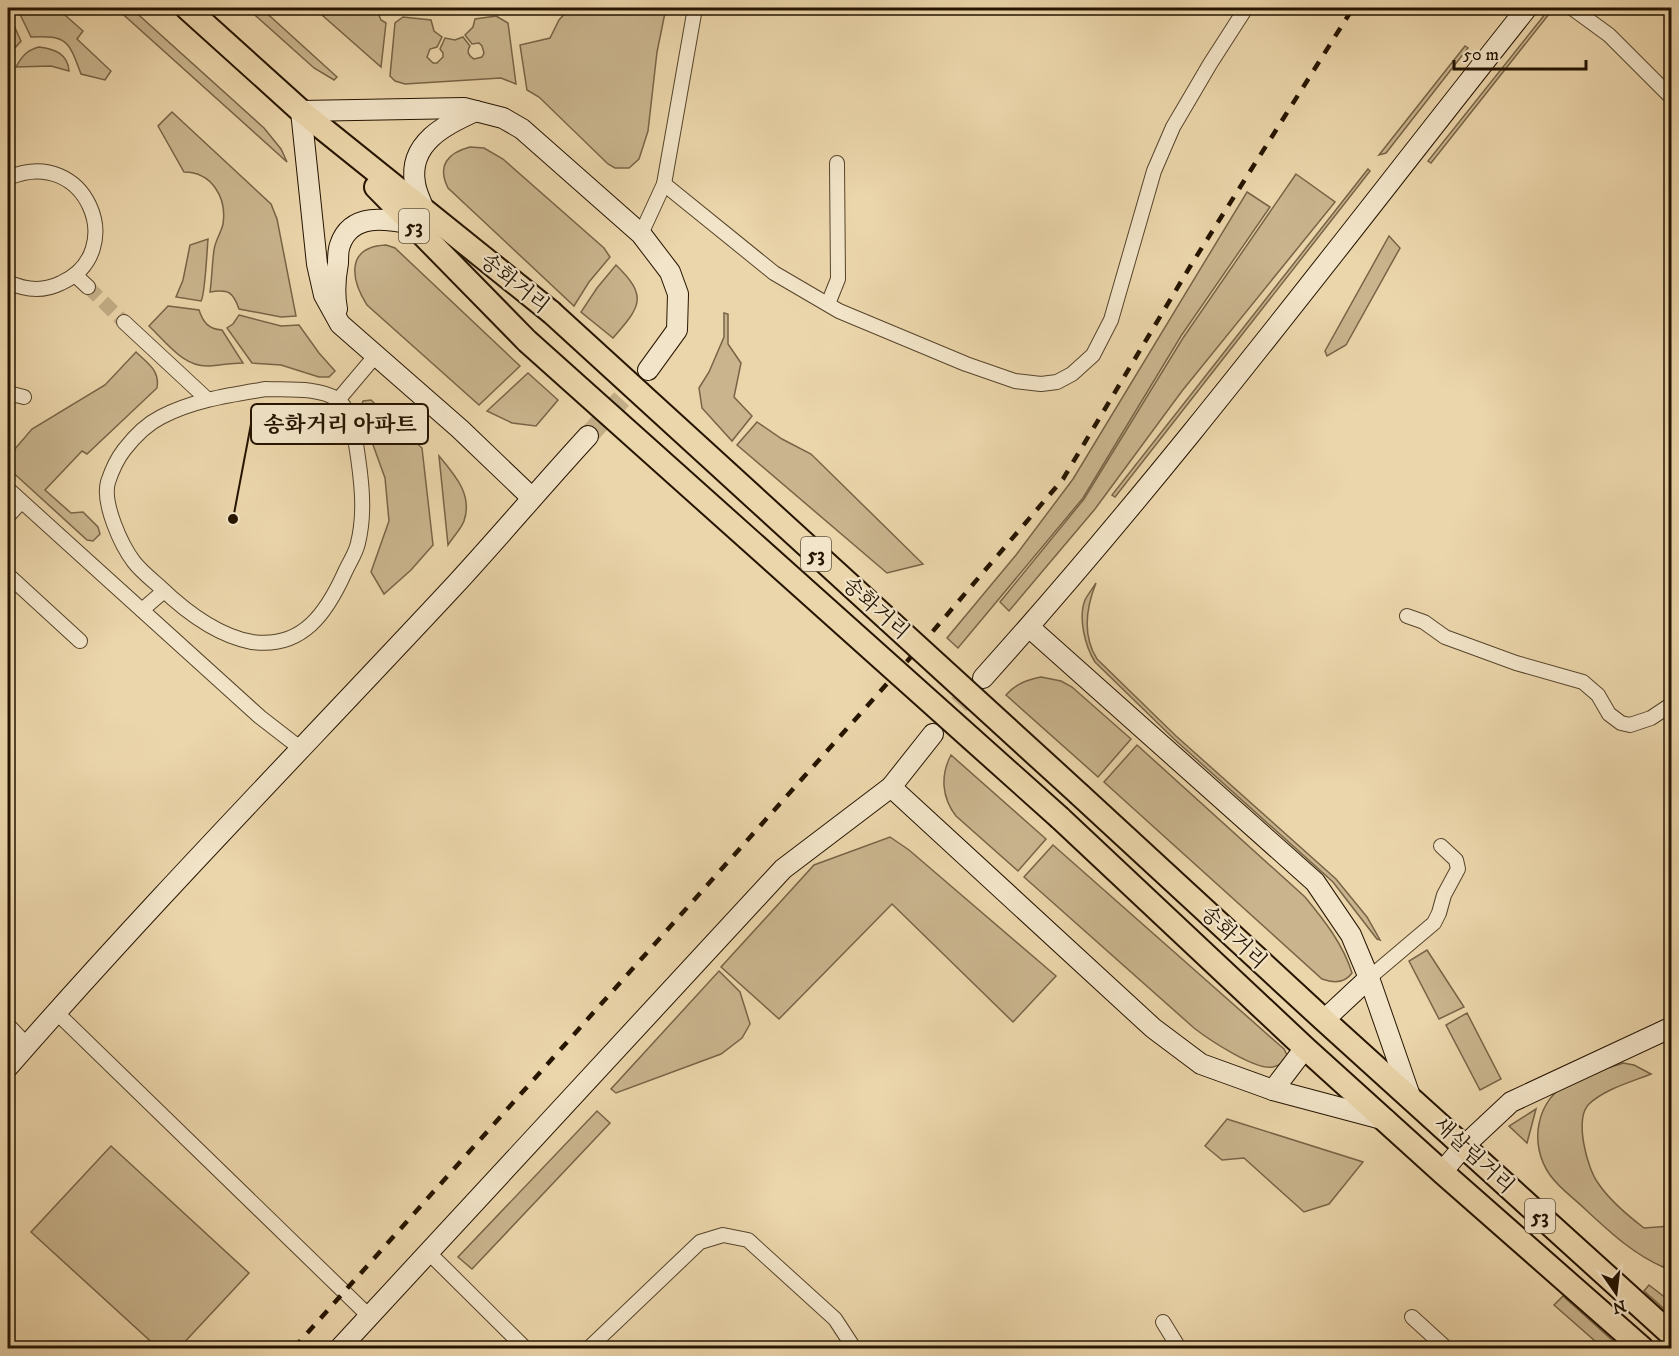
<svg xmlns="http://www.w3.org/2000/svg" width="1679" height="1356" font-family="'IM FELL DW Pica','Noto Serif KR',serif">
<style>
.green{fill:#c9b48d;stroke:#776446;stroke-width:1.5}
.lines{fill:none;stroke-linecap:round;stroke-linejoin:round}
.street-tunnel{stroke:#c3ae88;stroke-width:14;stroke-dasharray:14 7;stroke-linecap:butt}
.secondary-tunnel{stroke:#c3ae88;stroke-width:20;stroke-dasharray:20 10;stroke-linecap:butt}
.street-casing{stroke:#56442a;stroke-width:16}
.secondary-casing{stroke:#251400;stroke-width:22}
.primary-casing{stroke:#251400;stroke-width:26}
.street{stroke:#f2e4c8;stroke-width:14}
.secondary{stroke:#f2e4c8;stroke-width:20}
.primary{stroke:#ebd5aa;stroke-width:22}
.rail{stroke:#251400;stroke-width:4.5;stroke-dasharray:10 10;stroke-linecap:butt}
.primary-bridge-casing{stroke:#251400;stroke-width:26;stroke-linecap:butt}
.primary-bridge{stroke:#ebd5aa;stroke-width:22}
.labels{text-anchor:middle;stroke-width:4.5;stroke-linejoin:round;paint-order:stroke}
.shield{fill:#f2e4c8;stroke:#62523c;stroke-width:1.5}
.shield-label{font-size:20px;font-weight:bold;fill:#251400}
.street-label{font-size:21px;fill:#251400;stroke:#f2e4c8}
.leader{fill:none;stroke:#251400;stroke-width:2}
.callout-dot{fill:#251400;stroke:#f2e4c8;stroke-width:2}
.callout{fill:#f2e4c8;stroke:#251400;stroke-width:2}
.callout-label{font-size:22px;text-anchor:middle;font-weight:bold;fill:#251400}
</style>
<rect width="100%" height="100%" fill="#ebd5aa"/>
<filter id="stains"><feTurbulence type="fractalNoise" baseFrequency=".00333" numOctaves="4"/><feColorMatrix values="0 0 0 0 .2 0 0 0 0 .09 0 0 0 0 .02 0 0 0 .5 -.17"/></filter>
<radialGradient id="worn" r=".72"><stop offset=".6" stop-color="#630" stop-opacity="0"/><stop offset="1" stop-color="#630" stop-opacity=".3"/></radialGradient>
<g class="green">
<path d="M 17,8 L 57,8 L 83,31 L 77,39 L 111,71 L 105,80 L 81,74 C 69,42 68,35 31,37 Z"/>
<path d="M 116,8 L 131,8 L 264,128 L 281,149 L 287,162 Z"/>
<path d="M 247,8 L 261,8 L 337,77 L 334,80 L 314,68 Z"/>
<path d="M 314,8 L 360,8 L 371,13 L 378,13 L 381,20 L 386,23 L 381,67 Z"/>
<path d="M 570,8 L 666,8 L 657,52 L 648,131 L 639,159 L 629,168 L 615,168 L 608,164 L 539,97 L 527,90 L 520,45 L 550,38 L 559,20 Z"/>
<path d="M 1550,8 L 1553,9 L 1431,163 L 1428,161 Z"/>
<path d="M 8,12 L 21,41 L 8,56 Z"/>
<path d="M 496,16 L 508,23 L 516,84 L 501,78 L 405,84 L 395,81 L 390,76 L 395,23 L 403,17 L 431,20 L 434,31 L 442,37 L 437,47 L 430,49 L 427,57 L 433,63 L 437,63 L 443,57 L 443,53 L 440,49 L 445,38 L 455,40 L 463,37 L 470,46 C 466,52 469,56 474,59 L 482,57 L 484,53 L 482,46 L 479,43 L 472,44 L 465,35 L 473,27 L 475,19 Z"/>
<path d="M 1465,46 L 1468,48 L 1386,153 L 1379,155 Z"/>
<path d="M 39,47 C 55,49 68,54 69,71 L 51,66 L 16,67 C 22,56 27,50 39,47 Z"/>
<path d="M 172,112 L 271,204 L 277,219 L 296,316 L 281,317 L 239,309 C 233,292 229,289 210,292 C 212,278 212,264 214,250 C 215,241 221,233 223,224 C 227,198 212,172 184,172 L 158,126 Z"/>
<path d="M 470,147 L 484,148 L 503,159 L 604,248 L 610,257 L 589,282 L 574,306 L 448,188 C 437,166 447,153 470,147 Z"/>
<path d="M 1368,169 L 1370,171 L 1115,497 L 1112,495 Z"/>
<path d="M 1296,174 L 1335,202 L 1182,391 L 1095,509 L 1009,611 L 1000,602 L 1084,499 L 1183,338 Z"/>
<path d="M 1247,192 L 1270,207 L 1181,336 L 1083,498 L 958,648 L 947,638 L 1016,555 L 1073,479 Z"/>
<path d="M 1389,236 L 1400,248 L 1346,345 L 1327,356 L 1325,351 Z"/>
<path d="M 208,239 C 207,250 205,296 201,301 L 176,297 L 183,280 L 190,245 Z"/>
<path d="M 386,245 L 395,248 L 520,366 L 479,405 L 367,305 C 351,280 345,247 386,245 Z"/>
<path d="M 616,265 C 649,297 640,307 613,338 L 581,312 L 597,288 Z"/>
<path d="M 168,306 L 199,310 C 203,322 208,329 222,330 L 243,363 C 232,363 221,365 210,366 C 184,368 167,343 149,326 Z"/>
<path d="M 724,313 L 728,314 L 728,344 L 741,363 L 734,397 L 752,416 L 732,441 L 702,408 L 699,388 L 709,372 L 724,337 Z"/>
<path d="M 239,315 L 281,326 L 299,325 L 319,353 L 335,371 L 329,377 L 319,377 L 281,365 L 252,363 L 227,328 L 233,324 Z"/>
<path d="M 136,352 C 148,364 160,370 157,388 L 87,454 L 82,451 L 45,490 L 71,513 L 83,512 L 98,527 L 100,534 L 93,541 L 87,540 L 8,468 L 8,457 L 32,429 L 105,385 Z"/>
<path d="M 528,373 L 558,400 L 536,426 L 512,423 L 487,411 Z"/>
<path d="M 371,400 L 422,448 L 433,545 L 411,570 L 384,594 L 371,572 L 389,521 L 385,478 L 360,409 L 363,401 Z"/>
<path d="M 757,422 L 782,439 L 811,454 L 923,564 L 887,573 L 737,445 Z"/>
<path d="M 439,456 C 455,475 473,495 464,521 C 461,529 453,537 448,545 Z"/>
<path d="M 1096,583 C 1086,608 1082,635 1097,659 L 1176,736 L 1336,879 L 1367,917 L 1380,940 L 1377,939 L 1333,882 L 1174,739 L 1095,662 C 1085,646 1078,618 1085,600 C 1088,594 1093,588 1096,583 Z"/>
<path d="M 1041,677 L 1061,681 L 1072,687 L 1131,739 L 1098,777 L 1006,695 C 1016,684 1026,680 1041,677 Z"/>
<path d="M 1137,745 L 1305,897 C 1324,920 1343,944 1352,973 C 1345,983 1333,983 1322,979 L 1104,782 Z"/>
<path d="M 951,755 L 1046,839 L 1018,871 L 956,816 C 942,798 940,776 951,755 Z"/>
<path d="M 890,837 L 909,850 L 1056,976 L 1013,1022 L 892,904 L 779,1019 L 721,967 L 814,865 Z"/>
<path d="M 1053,845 L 1284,1049 L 1287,1055 C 1284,1061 1279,1066 1273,1067 C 1256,1071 1208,1039 1194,1028 L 1024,877 Z"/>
<path d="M 1427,950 L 1464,1007 L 1439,1019 L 1409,961 Z"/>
<path d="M 719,971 L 740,992 L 750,1024 L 742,1038 L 721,1054 L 616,1093 L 611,1089 Z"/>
<path d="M 1467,1013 L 1501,1079 L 1480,1090 L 1446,1025 Z"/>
<path d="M 1623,1063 L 1634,1065 L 1651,1074 C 1631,1082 1605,1089 1589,1104 C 1574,1119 1587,1168 1598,1183 C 1610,1201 1627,1215 1644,1228 L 1671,1226 L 1671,1258 L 1663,1267 C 1633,1254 1610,1232 1586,1210 C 1575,1199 1559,1188 1550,1175 C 1528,1144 1536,1099 1571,1081 C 1587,1073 1606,1069 1623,1063 Z"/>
<path d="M 1536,1109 L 1527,1143 L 1509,1126 Z"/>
<path d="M 597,1111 L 610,1123 L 472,1269 L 458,1257 Z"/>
<path d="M 1227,1119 L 1363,1162 L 1329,1204 L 1304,1212 L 1244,1158 L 1222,1160 L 1205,1146 Z"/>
<path d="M 111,1146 L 249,1273 L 179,1348 L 158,1348 L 31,1232 Z"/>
<path d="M 1649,1285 L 1671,1302 L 1671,1315 L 1644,1291 Z"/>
<path d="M 1563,1296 L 1621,1348 L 1603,1348 L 1554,1305 Z"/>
</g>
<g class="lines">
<path class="street-tunnel" d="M 88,287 L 124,322"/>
<g class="secondary-tunnel">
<path d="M 588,436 L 648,370"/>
<path d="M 939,727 L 979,682"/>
</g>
<g class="street-casing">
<g id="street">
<path d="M 1572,8 L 1609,35 L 1672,98"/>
<path d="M 8,178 C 86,144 130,252 61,283 C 43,292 25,290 8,282"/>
<path d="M 664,184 L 774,273 L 839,311 L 966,364 L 1015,381 L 1041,384 L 1057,382 L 1072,374 L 1093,355 L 1111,320 L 1154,171 L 1173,127 L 1210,64 L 1246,8"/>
<path d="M 641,234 L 664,184 L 695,8"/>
<path d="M 75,275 L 88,287"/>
<path d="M 828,304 L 838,279 L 837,163"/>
<path d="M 124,322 L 207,399"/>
<path d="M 266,389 C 288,390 317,387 337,399 C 349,407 353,431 356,444 C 361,476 366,511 358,543 C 356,553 349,563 345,572 C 327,612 303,649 252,642 C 218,636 184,610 160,587 C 151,579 141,571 134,562 C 121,545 102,503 108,482 C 112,470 117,459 124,450 C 134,437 147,424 161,417 C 194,400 230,395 266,389 Z"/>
<path d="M 8,393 L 24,397"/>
<path d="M 338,400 L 376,355"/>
<path d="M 8,489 L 260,717 L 300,748"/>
<path d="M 8,516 L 21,502"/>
<path d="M 8,575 L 80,641"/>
<path d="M 142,610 L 164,591"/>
<path d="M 1407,616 L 1424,622 L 1445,637 L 1516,663 L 1583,682 L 1598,695 L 1609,714 L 1621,723 L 1630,725 L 1651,718 L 1672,704"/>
<path d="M 1369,978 L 1434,923 L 1439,913 L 1444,895 L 1458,869 L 1456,860 L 1441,846"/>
<path d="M 56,1012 L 370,1317"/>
<path d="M 8,1025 L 27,1045"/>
<path d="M 428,1252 L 525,1348"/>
<path d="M 1412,1317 L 1446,1348"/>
<path d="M 1163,1322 L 1179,1348"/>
<path d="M 589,1348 L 700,1242 L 723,1235 L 748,1240 L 835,1319 L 854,1348"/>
</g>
</g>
<g class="secondary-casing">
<g id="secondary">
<path d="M 424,210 C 421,201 416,192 415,183 C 408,143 446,124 476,111"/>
<path d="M 337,309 C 334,293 335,279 338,263 C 338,257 338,250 340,245 C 351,212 387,219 413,224"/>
<path d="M 531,497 L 460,429 L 340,324 L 324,295 L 317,264 L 301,111 L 464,108 L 503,118 L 522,129 L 641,234 L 670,272 L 678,294 L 677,330 L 648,370"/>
<path d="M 1029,627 L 1315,882 L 1351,935 L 1369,978 L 1410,1096"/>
<path d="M 983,678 C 1176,464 1348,233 1527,8"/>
<path d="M 891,787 L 1153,1028 L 1201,1064 L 1273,1090 L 1386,1120"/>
<path d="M 1324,1020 L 1369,978"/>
<path d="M 8,1067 C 152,902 306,745 455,585 C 500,536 543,485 588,436"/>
<path d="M 1273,1090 L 1305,1048"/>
<path d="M 1442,1172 L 1464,1146 L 1511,1102 L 1672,1027"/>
<path d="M 340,1348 L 783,869 L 891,787 L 933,734"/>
</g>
</g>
<g class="primary-casing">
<g id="primary">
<path d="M 187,8 L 301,111 L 551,312"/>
<path d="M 376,187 L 527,341"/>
<path d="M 1080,795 L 1324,1020 L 1672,1335"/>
<path d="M 1060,818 L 1305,1048 L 1442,1172 L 1642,1348"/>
</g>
</g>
<use href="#street" class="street"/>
<use href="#secondary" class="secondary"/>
<use href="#primary" class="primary"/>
<path class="rail" d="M 294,1348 L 910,658 L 1063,479 L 1191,265 L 1353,8"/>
<g class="primary-bridge-casing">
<g id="primary-bridge">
<path d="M 551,312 L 1080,795"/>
<path d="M 527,341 L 1060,818"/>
</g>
</g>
<use href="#primary-bridge" class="primary-bridge"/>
</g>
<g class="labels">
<g class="shield">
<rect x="399" y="209" width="30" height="34" rx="4.5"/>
<rect x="801" y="537" width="30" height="34" rx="4.5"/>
<rect x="1525" y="1199" width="30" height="34" rx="4.5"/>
</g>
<g class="shield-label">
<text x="414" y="233">53</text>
<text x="816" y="561">53</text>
<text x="1540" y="1223">53</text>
</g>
<g class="street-label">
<text transform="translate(515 283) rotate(39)" y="7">송화거리</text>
<text transform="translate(876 608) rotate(42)" y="7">송화거리</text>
<text transform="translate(1234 937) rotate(43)" y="7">송화거리</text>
<text transform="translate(1474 1155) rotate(43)" y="7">새살림거리</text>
</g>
</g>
<path class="leader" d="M233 519L251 424"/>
<circle class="callout-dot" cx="233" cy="519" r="6"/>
<rect class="callout" x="251" y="404" width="177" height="40" rx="6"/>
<g class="callout-label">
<text x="340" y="432">송화거리 아파트</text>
</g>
<rect width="1679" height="1356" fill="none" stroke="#ebd5aa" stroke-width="30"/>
<rect x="9" y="9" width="1661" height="1338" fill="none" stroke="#251400" stroke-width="3"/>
<rect x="15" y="15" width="1649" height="1326" fill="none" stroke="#251400" stroke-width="1.5"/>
<g transform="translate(1616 1293) rotate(166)" stroke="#f2e4c8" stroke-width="4.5" paint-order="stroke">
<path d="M0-4.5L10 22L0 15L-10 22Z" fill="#251400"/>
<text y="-9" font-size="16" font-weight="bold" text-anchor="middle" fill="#251400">N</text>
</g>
<path d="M1454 60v9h132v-9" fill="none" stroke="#251400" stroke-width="3"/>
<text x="1463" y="60" font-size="18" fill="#251400" stroke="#f2e4c8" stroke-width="4.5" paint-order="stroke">50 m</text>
<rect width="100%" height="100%" filter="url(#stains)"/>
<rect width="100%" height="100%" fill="url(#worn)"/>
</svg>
